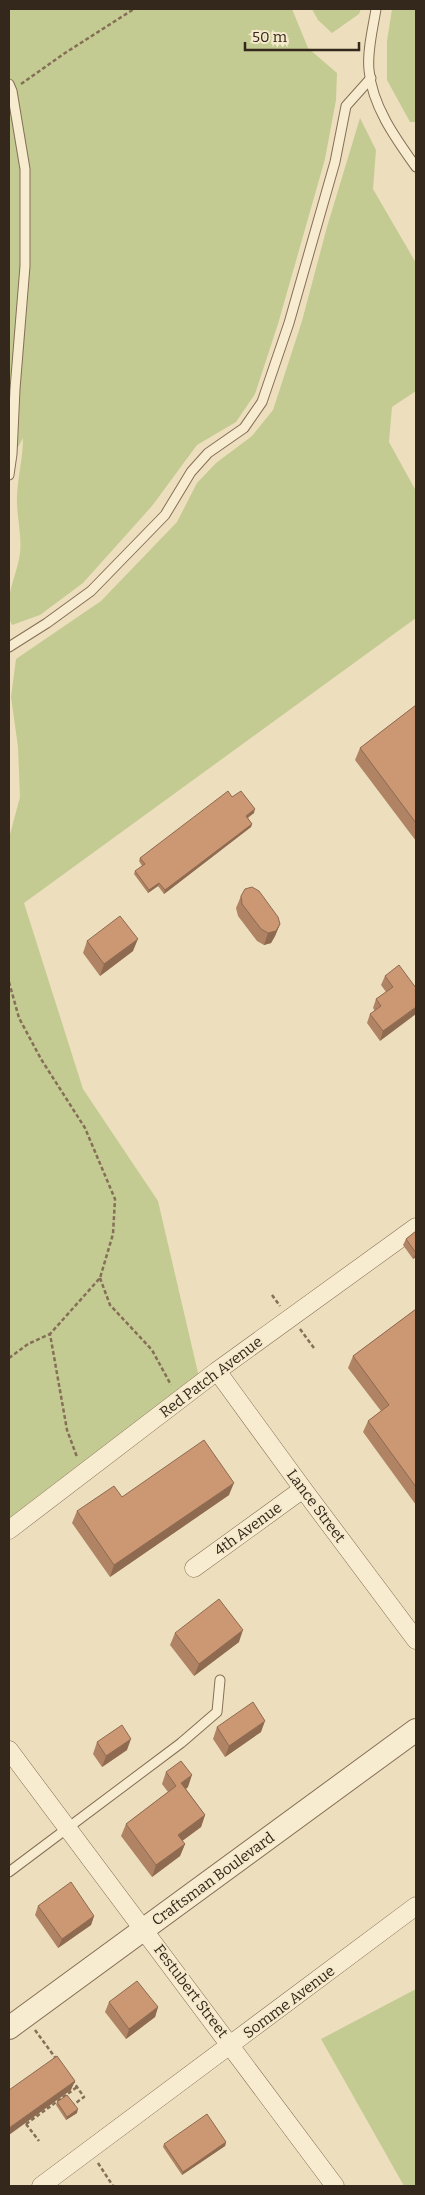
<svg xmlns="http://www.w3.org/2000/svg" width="425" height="2195" font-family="Bitter,serif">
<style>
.green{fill:#c4cb92}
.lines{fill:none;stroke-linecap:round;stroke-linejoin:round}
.service-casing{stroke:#856f57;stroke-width:11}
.minor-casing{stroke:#856f57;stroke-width:19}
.tertiary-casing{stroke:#856f57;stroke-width:24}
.path{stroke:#856f57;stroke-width:2.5;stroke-dasharray:4 2.5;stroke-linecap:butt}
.service{stroke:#f8ecd0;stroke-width:9}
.minor{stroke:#f8ecd0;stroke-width:18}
.tertiary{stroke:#f8ecd0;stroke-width:22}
.wall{fill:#af8363}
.shaded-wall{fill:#8e6a50}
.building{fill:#cb9873;stroke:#8e6a50}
.labels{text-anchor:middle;stroke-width:4;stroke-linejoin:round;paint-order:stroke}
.street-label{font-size:15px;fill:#34271b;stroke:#f5e9cc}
</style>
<rect width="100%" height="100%" fill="#eddfbd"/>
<g class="green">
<path d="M 9,9 L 292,9 L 308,48 L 337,73 L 336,100 L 325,159 L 278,324 L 255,394 L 236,422 L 197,445 L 152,506 L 83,583 L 40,615 L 12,625 C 0,606 18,573 20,553 C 22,534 16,514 17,495 C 18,476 23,457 23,438 L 9,464 Z"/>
<path d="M 312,9 L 361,9 L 359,14 L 332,33 L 318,20 Z"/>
<path d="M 392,9 L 416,9 L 416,122 L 410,122 L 387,80 L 387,41 Z"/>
<path d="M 360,118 L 376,150 L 373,189 L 416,263 L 416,391 L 392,407 L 389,442 L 416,491 L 416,618 L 24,903 L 83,1089 L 158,1201 L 202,1390 L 9,1529 L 9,838 L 20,797 L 18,747 L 11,697 L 16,659 L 101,601 L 177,522 L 197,483 L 216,463 L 252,436 L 273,410 L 302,321 L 327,227 Z"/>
<path d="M 416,1989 L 416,2186 L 404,2186 L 321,2039 Z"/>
</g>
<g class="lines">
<g class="service-casing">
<g id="service">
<path d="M 376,9 C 373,28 367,51 369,70 C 372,106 396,139 416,167"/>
<path d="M 9,84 L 12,91 L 25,169 L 25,266 L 15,389 L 12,454 L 9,475"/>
<path d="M 9,647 L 47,623 L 91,591 L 165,515 L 191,472 L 208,453 L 244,428 L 262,402 L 289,323 L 335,162 L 346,106 L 371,78"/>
<path d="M 9,1872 L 181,1743 L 217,1712 L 220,1680"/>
</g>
</g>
<g class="minor-casing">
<g id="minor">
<path d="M 217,1371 L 303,1489 L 416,1640"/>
<path d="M 9,1530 L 217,1371 L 416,1227"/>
<path d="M 194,1568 L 303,1489"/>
<path d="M 9,1750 L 335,2186"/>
<path d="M 41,2186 L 416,1906"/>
</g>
</g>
<g class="tertiary-casing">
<path id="tertiary" d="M 9,2028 L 416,1730"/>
</g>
<g class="path">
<path d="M 21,84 L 65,53 L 134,9"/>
<path d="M 9,982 L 19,1018 L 41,1059 L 85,1128 L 115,1199 L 113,1234 L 100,1278 L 50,1334 L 67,1430 L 77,1457"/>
<path d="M 100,1278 L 110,1305 L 152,1350 L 171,1385"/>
<path d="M 272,1295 L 280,1306"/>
<path d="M 300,1329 L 314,1348"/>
<path d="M 9,1358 L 28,1344 L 50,1334"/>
<path d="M 35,2030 L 57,2060"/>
<path d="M 72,2080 L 84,2097 L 73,2105"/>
<path d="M 26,2124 L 77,2087"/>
<path d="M 26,2124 L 39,2141"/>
<path d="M 98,2163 L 113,2186"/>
</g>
<use href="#service" class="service"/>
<use href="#minor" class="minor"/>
<use href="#tertiary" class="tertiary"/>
</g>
<g class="wall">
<path d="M 416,705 L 416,841 L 355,760 L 360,748 Z"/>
<path d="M 232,797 L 254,813 L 248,818 L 252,824 L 251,827 L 164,894 L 158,886 L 148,893 L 134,874 L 135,871 L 142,866 L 139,861 L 140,858 Z"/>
<path d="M 241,896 L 280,924 L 275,936 L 271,943 L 264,945 L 257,941 L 238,916 L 236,908 Z"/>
<path d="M 87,941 L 133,951 L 100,976 L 83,953 Z"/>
<path d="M 385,976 L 416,988 L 380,1041 L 367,1023 L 370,1014 L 375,1011 L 373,1008 L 376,999 L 386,992 L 381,985 Z"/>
<path d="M 416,1231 L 416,1257 L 413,1259 L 403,1245 L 406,1239 Z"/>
<path d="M 416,1309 L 416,1505 L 363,1432 L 368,1421 L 381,1411 L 348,1368 L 353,1356 Z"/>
<path d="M 229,1495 L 110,1577 L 72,1523 L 77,1511 L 122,1497 Z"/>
<path d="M 175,1633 L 239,1642 L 194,1676 L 170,1645 Z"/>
<path d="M 217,1727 L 261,1732 L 225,1757 L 213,1739 Z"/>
<path d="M 97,1742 L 127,1750 L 102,1767 L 93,1754 Z"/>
<path d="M 166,1772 L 188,1787 L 186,1789 L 205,1815 L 201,1827 L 182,1841 L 185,1844 L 180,1856 L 152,1877 L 121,1836 L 126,1824 L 168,1792 L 162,1784 Z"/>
<path d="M 38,1906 L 94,1916 L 91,1925 L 58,1948 L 35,1915 Z"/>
<path d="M 109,2002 L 158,2007 L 155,2017 L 126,2039 L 105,2012 Z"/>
<path d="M 57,2102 L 77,2113 L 66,2120 L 56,2105 Z"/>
<path d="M 226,2142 L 225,2146 L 182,2175 L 163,2147 L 164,2144 Z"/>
</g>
<g class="shaded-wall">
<path d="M 255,809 L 254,813 L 245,819 L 246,816 Z"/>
<path d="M 252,824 L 251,827 L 164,894 L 165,890 Z"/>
<path d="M 159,883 L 158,886 L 148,893 L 149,890 Z"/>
<path d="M 280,924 L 275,936 L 271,943 L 264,945 L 268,933 Z"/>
<path d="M 138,939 L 133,951 L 100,976 L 104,964 Z"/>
<path d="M 416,1007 L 416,1014 L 380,1041 L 383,1031 Z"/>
<path d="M 416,1252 L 416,1257 L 413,1259 L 416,1253 Z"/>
<path d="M 234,1483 L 229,1495 L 110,1577 L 114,1565 Z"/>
<path d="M 243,1630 L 239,1642 L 194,1676 L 199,1664 Z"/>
<path d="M 265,1721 L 261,1732 L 225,1757 L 229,1746 Z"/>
<path d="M 131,1739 L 127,1750 L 102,1767 L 106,1756 Z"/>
<path d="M 192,1775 L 188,1787 L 177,1795 L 181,1783 Z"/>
<path d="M 205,1815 L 201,1827 L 174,1847 L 178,1835 Z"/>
<path d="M 185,1844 L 180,1856 L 152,1877 L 156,1865 Z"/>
<path d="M 94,1916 L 91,1925 L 58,1948 L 62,1939 Z"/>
<path d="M 158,2007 L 155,2017 L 126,2039 L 129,2029 Z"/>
<path d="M 75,2081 L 71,2090 L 9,2135 L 9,2128 Z"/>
<path d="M 78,2109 L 77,2113 L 66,2120 L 67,2117 Z"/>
<path d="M 226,2142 L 225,2146 L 182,2175 L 183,2172 Z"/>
</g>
<g class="building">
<path d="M 416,705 L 416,823 L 360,748 Z"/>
<path d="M 228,791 L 232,797 L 241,791 L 255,809 L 246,816 L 252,824 L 165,890 L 159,883 L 149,890 L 135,871 L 145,864 L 140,858 Z"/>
<path d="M 252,887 L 259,891 L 278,917 L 280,924 L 276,931 L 268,933 L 261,929 L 242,904 L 241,896 L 245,889 Z"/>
<path d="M 120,916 L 138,939 L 104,964 L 87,941 Z"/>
<path d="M 399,965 L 416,988 L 416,1007 L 383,1031 L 370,1014 L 381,1006 L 376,999 L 393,987 L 385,976 Z"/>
<path d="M 416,1231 L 416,1253 L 406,1239 Z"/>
<path d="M 416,1309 L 416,1487 L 368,1421 L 389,1405 L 353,1356 Z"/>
<path d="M 204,1440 L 234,1483 L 114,1565 L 77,1511 L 114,1486 L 122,1497 Z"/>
<path d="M 219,1599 L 243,1630 L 199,1664 L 175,1633 Z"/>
<path d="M 253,1702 L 265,1721 L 229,1746 L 217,1727 Z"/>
<path d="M 122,1725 L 131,1739 L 106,1756 L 97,1742 Z"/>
<path d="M 181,1761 L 192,1775 L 181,1783 L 205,1815 L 178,1835 L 185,1844 L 156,1865 L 126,1824 L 176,1786 L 166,1772 Z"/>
<path d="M 71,1882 L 94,1916 L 62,1939 L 38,1906 Z"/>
<path d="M 137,1981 L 158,2007 L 129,2029 L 109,2002 Z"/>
<path d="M 57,2056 L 75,2081 L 9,2128 L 9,2090 Z"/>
<path d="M 67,2095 L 78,2109 L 67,2117 L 57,2102 Z"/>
<path d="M 207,2114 L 226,2142 L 183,2172 L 164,2144 Z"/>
</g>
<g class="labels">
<g class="street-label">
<text transform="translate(211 1377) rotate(-37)" y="5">Red Patch Avenue</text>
<text transform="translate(316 1506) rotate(53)" y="5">Lance Street</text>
<text transform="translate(248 1529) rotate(-36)" y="5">4th Avenue</text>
<text transform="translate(213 1879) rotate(-36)" y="5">Craftsman Boulevard</text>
<text transform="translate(191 1991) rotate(53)" y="5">Festubert Street</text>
<text transform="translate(289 2002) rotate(-37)" y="5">Somme Avenue</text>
</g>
</g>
<rect width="425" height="2195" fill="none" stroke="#34271b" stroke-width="20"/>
<path d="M245 42v8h114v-8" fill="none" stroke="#34271b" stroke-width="2.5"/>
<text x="252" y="42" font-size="15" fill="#34271b" stroke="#f5e9cc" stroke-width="4" paint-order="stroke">50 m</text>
</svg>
